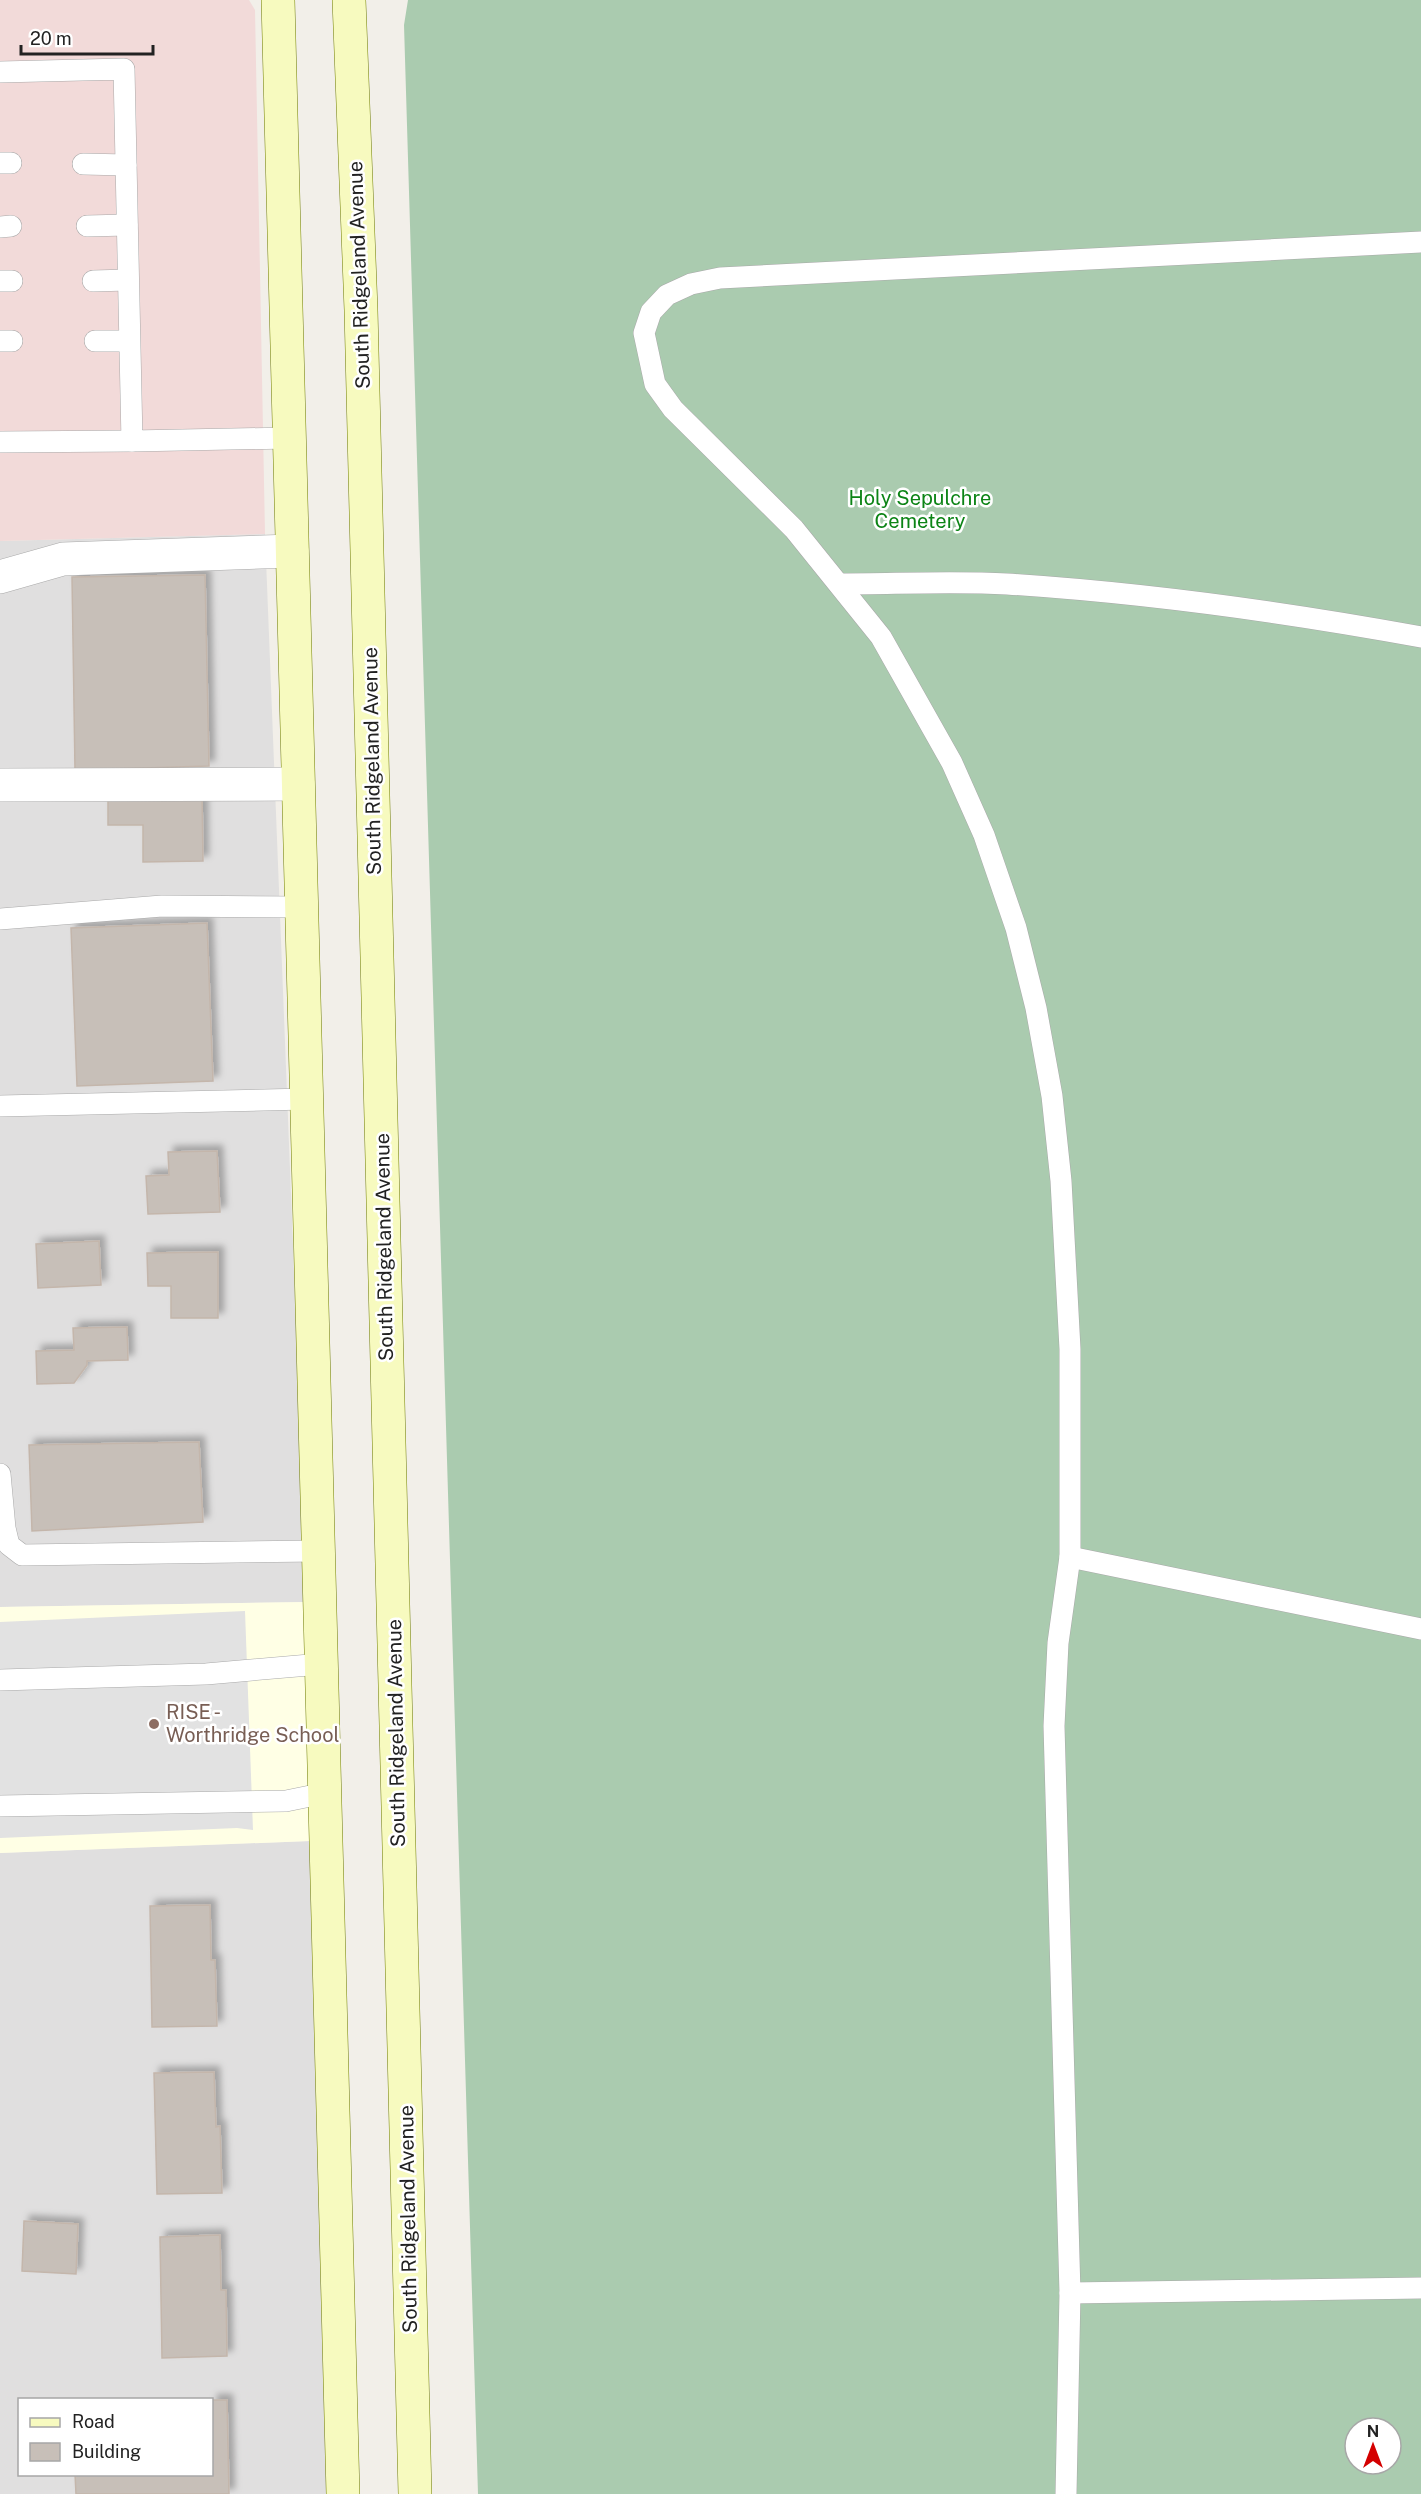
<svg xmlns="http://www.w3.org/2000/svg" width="1421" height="2494" font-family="'Public Sans',sans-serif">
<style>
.residential{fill:#e0dfdf;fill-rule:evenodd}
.commercial{fill:#f2dad9}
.education{fill:#ffffe5}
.cemetery{fill:#aacbaf;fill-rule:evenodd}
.parking{fill:#e2e2e2}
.building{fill:#c7bfb8;stroke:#c4b6ab;stroke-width:1.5;filter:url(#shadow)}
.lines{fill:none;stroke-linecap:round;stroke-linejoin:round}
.service-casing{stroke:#a9a9a9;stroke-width:22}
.minor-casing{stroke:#a9a9a9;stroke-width:34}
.secondary-casing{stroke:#707d05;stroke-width:34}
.service{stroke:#fff;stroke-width:21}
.minor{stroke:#fff;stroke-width:33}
.secondary{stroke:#f7fabf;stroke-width:33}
.education-dot{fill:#8d6e63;stroke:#fff;stroke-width:2}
.labels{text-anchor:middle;stroke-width:5;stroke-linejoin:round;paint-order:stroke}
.street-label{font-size:20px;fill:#222;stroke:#fff}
.park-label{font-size:20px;fill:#0c8416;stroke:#fff}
.education-label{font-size:20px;fill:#785e54;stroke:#fff;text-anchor:start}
</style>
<defs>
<filter id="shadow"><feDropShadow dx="5.5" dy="-5.5" stdDeviation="3" flood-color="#0004"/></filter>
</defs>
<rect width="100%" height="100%" fill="#f2efe9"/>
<g class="residential">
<path d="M 265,534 L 307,1602 L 0,1607 L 0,541 Z"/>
<path d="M 310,1841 L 327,2494 L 0,2494 L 0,1853 ZM 20,2400 L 212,2400 L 212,2474 L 20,2474 Z"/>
</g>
<path class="commercial" d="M 0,0 L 249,0 L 255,10 L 265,534 L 0,541 Z"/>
<path class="education" d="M 307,1602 L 310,1841 L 0,1853 L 0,1607 Z"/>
<path class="cemetery" d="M 408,0 L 1421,0 L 1421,2494 L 478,2494 L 404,25 ZM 1355,2428 L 1391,2428 L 1391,2464 L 1355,2464 Z"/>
<path class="parking" d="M 245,1611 L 253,1830 L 237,1828 L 0,1838 L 0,1622 Z"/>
<g class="building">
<path d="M 205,575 L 209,766 L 75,770 L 72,577 Z"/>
<path d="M 202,794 L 203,861 L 143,862 L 143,825 L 108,825 L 108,796 Z"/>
<path d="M 207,923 L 213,1081 L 77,1086 L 71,928 Z"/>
<path d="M 217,1151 L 220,1212 L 148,1214 L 146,1176 L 169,1175 L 168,1152 Z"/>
<path d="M 99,1241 L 101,1285 L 38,1288 L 36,1244 Z"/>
<path d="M 218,1252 L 218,1318 L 171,1318 L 171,1286 L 148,1286 L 147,1253 Z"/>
<path d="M 127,1327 L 128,1360 L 87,1361 L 87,1365 L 74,1383 L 37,1384 L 36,1351 L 74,1350 L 73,1328 Z"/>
<path d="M 199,1442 L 203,1522 L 32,1531 L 29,1445 Z"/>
<path d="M 210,1905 L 211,1960 L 215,1960 L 217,2026 L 152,2027 L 150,1906 Z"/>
<path d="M 214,2072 L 216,2127 L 220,2126 L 222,2193 L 157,2194 L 154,2073 Z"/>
<path d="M 24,2221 L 78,2224 L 76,2274 L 22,2271 Z"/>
<path d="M 220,2235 L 221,2290 L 226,2290 L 227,2356 L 162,2358 L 160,2237 Z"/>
<path d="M 212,2400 L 227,2400 L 229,2494 L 76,2494 L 75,2474 L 212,2474 Z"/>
</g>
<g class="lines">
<g class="service-casing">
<g id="service">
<path d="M 0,72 L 124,69 L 132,441 L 288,438"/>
<path d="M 0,163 L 11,163"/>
<path d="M 83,164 L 126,165"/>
<path d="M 87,226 L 127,225"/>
<path d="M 0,227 L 11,226"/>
<path d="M 0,281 L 12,281"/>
<path d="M 93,281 L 128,280"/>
<path d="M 0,341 L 12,341"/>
<path d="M 95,341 L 129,341"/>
<path d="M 0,442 L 132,441"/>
<path d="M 840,584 C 895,584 952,581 1007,584 C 1147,593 1284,612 1421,637"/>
<path d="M 0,919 L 162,906 L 301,907"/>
<path d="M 0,1106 L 306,1099"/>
<path d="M 0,1474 L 5,1528 L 9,1545 L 22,1555 L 318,1551"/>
<path d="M 1070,1557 L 1421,1629"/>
<path d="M 0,1680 L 206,1674 L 321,1664"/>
<path d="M 0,1806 L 286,1801 L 325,1793"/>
<path d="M 1070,2293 L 1421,2288"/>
<path d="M 1066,2494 L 1070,2293 L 1054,1726 L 1058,1643 L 1070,1557 L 1070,1349 L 1061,1181 L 1052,1096 L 1036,1008 L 1016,928 L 984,835 L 952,763 L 881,637 L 794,529 L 673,409 L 655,384 L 644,333 L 651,312 L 667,295 L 691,284 L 720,278 L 1421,242"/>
</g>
</g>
<g class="minor-casing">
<g id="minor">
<path d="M 0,577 L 63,559 L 292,551"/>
<path d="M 0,785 L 298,784"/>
</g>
</g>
<g class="secondary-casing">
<g id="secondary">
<path d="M 278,0 L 343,2494"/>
<path d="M 349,0 L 361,310 L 415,2494"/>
</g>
</g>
<use href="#service" class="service"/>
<use href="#minor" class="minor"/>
<use href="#secondary" class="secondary"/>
</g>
<circle class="education-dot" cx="154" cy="1724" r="6"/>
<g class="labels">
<g class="street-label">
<text transform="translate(359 275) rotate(-92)" y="7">South Ridgeland Avenue</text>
<text transform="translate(372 761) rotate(-91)" y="7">South Ridgeland Avenue</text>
<text transform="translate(384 1247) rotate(-91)" y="7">South Ridgeland Avenue</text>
<text transform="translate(396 1733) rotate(-91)" y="7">South Ridgeland Avenue</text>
<text transform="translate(408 2219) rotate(-91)" y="7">South Ridgeland Avenue</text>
</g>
<g class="park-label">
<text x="920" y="505">Holy Sepulchre<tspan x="920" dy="23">Cemetery</tspan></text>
</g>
<g class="education-label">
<text x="166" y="1719">RISE -<tspan x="166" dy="23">Worthridge School</tspan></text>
</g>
</g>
<rect x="18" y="2398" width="195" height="78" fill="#ffffff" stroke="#a7a7a7" stroke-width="1.5"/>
<rect x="30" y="2418" width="30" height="9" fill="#f7fabf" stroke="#a7a7a7" stroke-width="1.5"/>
<text x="72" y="2428" font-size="18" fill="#222222">Road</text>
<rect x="30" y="2443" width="30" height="18" fill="#c7bfb8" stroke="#a7a7a7" stroke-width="1.5"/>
<text x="72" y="2458" font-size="18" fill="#222222">Building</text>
<g transform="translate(1373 2446)"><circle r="28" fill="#ffffff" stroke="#a7a7a7" stroke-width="1.5"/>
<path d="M0-4.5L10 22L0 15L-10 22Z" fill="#d40000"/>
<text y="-9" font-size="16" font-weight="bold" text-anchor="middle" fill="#222222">N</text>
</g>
<path d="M21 45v9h132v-9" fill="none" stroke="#222222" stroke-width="3"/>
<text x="30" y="45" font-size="18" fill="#222222" stroke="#ffffff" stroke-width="4.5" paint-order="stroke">20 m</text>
</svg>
